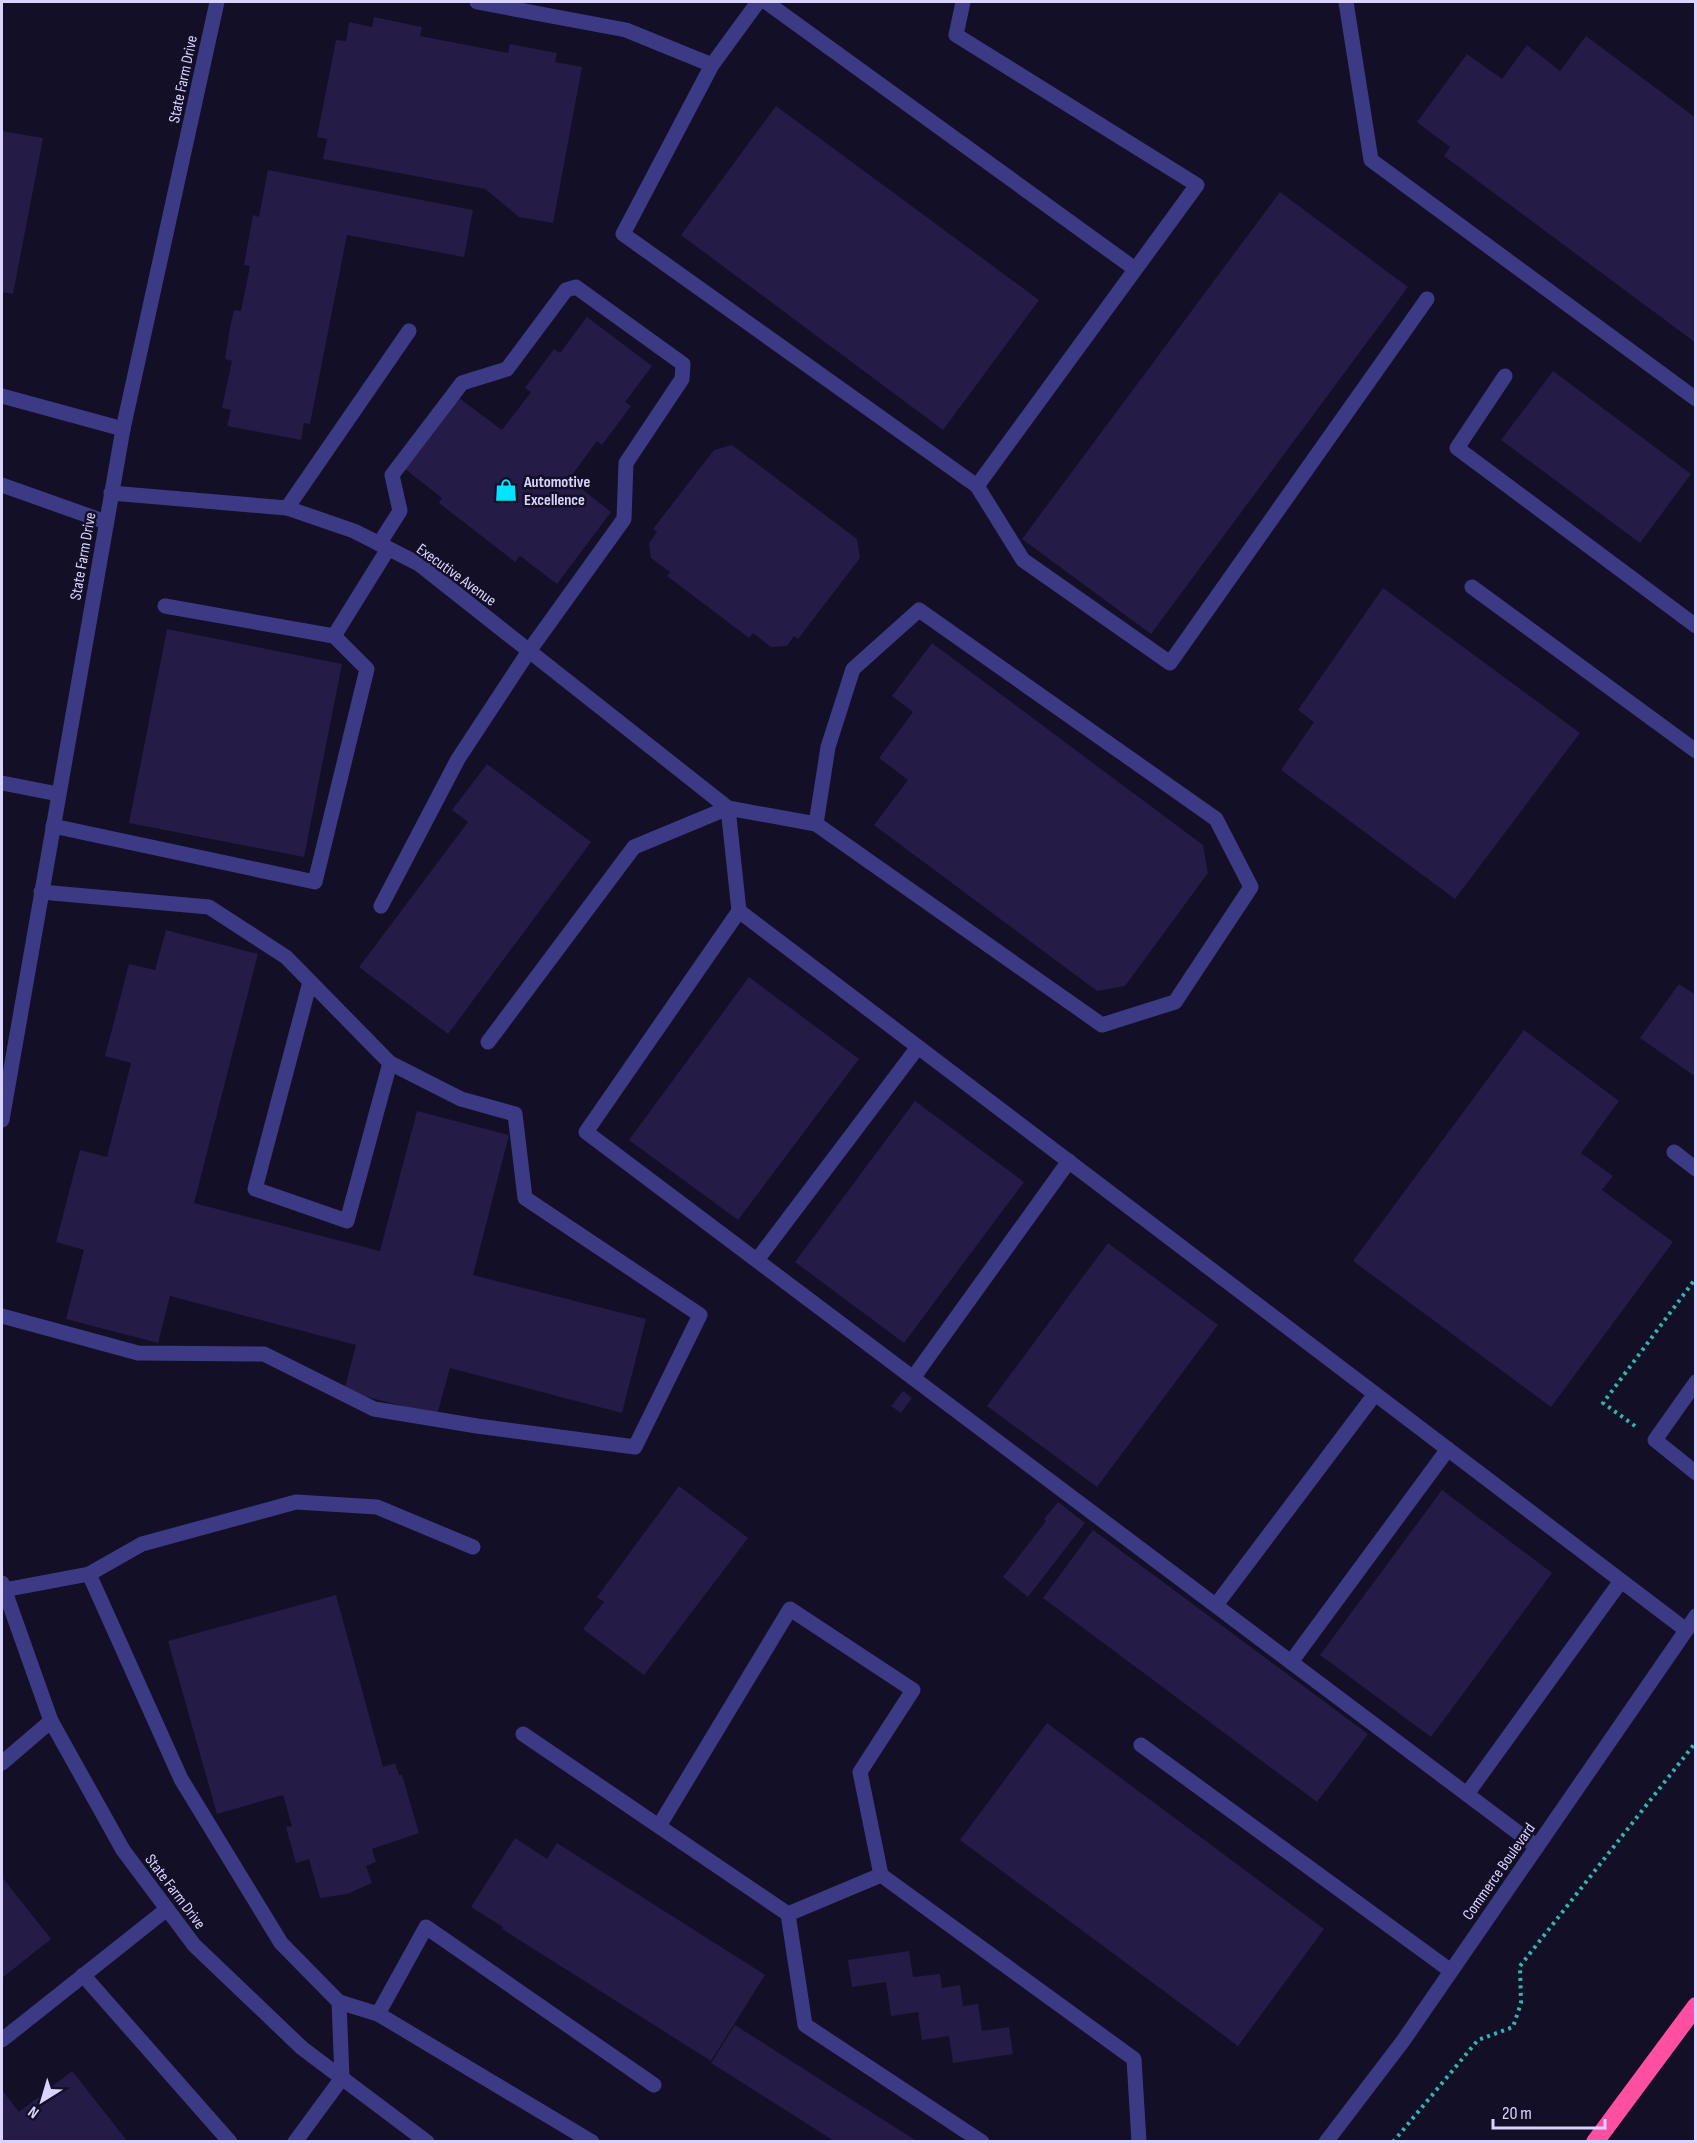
<svg xmlns="http://www.w3.org/2000/svg" width="1697" height="2143" font-family="'Sofia Sans Condensed',sans-serif">
<style>
.building{fill:#241b47}
.lines{fill:none;stroke-linecap:round;stroke-linejoin:round}
.path{stroke:#2fb8b0;stroke-width:4;stroke-dasharray:3 4.5;stroke-linecap:butt}
.minor{stroke:#3d3a85;stroke-width:15}
.highway{stroke:#ff4fa3;stroke-width:18}
.labels{text-anchor:middle;stroke-width:5;stroke-linejoin:round;paint-order:stroke}
.street-label{font-size:16px;fill:#d9d4ff;stroke:#130f26}
.poi-label{font-size:16px;font-weight:bold;fill:#d9d4ff;stroke:#130f26;text-anchor:start}
</style>
<rect width="100%" height="100%" fill="#130f26"/>
<g class="building">
<path d="M 374,17 L 422,27 L 420,36 L 508,53 L 510,44 L 557,53 L 555,62 L 582,67 L 553,223 L 519,217 L 485,189 L 323,159 L 327,139 L 317,137 L 336,40 L 346,41 L 349,22 L 372,27 Z"/>
<path d="M 1586,36 L 1696,118 L 1696,343 L 1444,156 L 1450,147 L 1417,122 L 1467,54 L 1502,79 L 1527,45 L 1560,71 Z"/>
<path d="M 776,106 L 1039,300 L 943,430 L 681,235 Z"/>
<path d="M 2,131 L 43,138 L 13,294 L 2,292 Z"/>
<path d="M 268,170 L 473,210 L 464,257 L 347,235 L 310,424 L 304,423 L 301,440 L 227,426 L 231,410 L 222,408 L 232,361 L 225,359 L 230,328 L 234,310 L 241,311 L 250,266 L 244,265 L 253,215 L 259,217 Z"/>
<path d="M 1280,192 L 1408,287 L 1151,634 L 1022,539 Z"/>
<path d="M 587,317 L 652,366 L 625,402 L 631,406 L 602,445 L 597,441 L 569,479 L 611,512 L 557,584 L 520,556 L 515,562 L 439,503 L 442,498 L 405,469 L 459,398 L 502,430 L 531,392 L 525,388 L 554,349 L 560,353 Z"/>
<path d="M 1553,371 L 1691,474 L 1640,543 L 1501,440 Z"/>
<path d="M 732,445 L 857,539 L 860,558 L 798,639 L 794,636 L 787,646 L 771,647 L 753,633 L 749,638 L 667,576 L 670,572 L 651,558 L 649,543 L 657,532 L 653,529 L 714,450 Z"/>
<path d="M 1383,588 L 1580,733 L 1455,899 L 1281,770 L 1314,722 L 1298,710 Z"/>
<path d="M 167,629 L 342,664 L 304,857 L 129,823 Z"/>
<path d="M 932,643 L 1203,845 L 1208,873 L 1125,986 L 1097,991 L 874,825 L 908,780 L 879,758 L 913,712 L 892,696 Z"/>
<path d="M 487,764 L 591,842 L 448,1034 L 359,967 L 468,822 L 452,810 Z"/>
<path d="M 166,930 L 258,954 L 194,1203 L 380,1251 L 417,1111 L 509,1135 L 473,1275 L 646,1319 L 622,1413 L 450,1368 L 437,1415 L 344,1391 L 356,1345 L 170,1296 L 158,1343 L 66,1319 L 84,1250 L 56,1242 L 80,1150 L 107,1157 L 131,1063 L 105,1056 L 129,964 L 155,970 Z"/>
<path d="M 749,977 L 859,1059 L 738,1220 L 629,1140 Z"/>
<path d="M 1679,984 L 1696,995 L 1696,1077 L 1640,1038 Z"/>
<path d="M 1524,1030 L 1619,1101 L 1581,1153 L 1613,1176 L 1602,1190 L 1673,1242 L 1551,1407 L 1353,1261 Z"/>
<path d="M 915,1101 L 1024,1182 L 904,1343 L 795,1262 Z"/>
<path d="M 1108,1243 L 1218,1325 L 1097,1487 L 987,1406 Z"/>
<path d="M 903,1391 L 912,1398 L 901,1413 L 891,1406 Z"/>
<path d="M 679,1486 L 748,1538 L 644,1675 L 583,1629 L 604,1602 L 597,1597 Z"/>
<path d="M 1442,1490 L 1552,1573 L 1431,1737 L 1320,1655 Z"/>
<path d="M 1058,1502 L 1085,1523 L 1028,1597 L 1003,1577 L 1046,1521 L 1044,1519 Z"/>
<path d="M 1093,1530 L 1368,1734 L 1317,1802 L 1043,1598 Z"/>
<path d="M 336,1595 L 383,1767 L 395,1763 L 399,1775 L 402,1775 L 419,1833 L 372,1849 L 376,1862 L 366,1866 L 372,1883 L 347,1894 L 320,1898 L 309,1859 L 296,1863 L 286,1827 L 292,1826 L 283,1795 L 217,1814 L 168,1641 Z"/>
<path d="M 1047,1723 L 1324,1929 L 1238,2046 L 960,1840 Z"/>
<path d="M 515,1838 L 547,1859 L 557,1843 L 765,1975 L 711,2061 L 502,1929 L 503,1927 L 471,1907 Z"/>
<path d="M 2,1877 L 51,1939 L 2,1978 Z"/>
<path d="M 909,1951 L 913,1977 L 940,1974 L 942,1988 L 960,1985 L 963,2006 L 978,2004 L 982,2031 L 1009,2027 L 1013,2054 L 953,2063 L 949,2036 L 922,2040 L 918,2012 L 891,2016 L 886,1982 L 852,1987 L 848,1960 Z"/>
<path d="M 735,2025 L 918,2142 L 836,2142 L 711,2063 Z"/>
<path d="M 72,2071 L 128,2142 L 2,2142 L 2,2090 L 19,2112 Z"/>
</g>
<g class="lines">
<g class="path">
<path d="M 1635,1426 L 1603,1403 L 1696,1278"/>
<path d="M 1393,2142 L 1478,2040 L 1513,2027 L 1521,2003 L 1520,1966 L 1696,1742"/>
</g>
<g class="minor">
<path d="M 477,2 L 626,30 L 712,65"/>
<path d="M 758,2 L 712,65 L 623,234 L 977,486 L 1197,185 L 956,35 L 963,2"/>
<path d="M 766,2 L 1135,269"/>
<path d="M 1346,2 L 1371,160 L 1696,399"/>
<path d="M 1505,376 L 1457,448 L 1696,626"/>
<path d="M 2,396 L 123,429"/>
<path d="M 2,485 L 106,522"/>
<path d="M 977,486 L 1023,560 L 1170,663 L 1427,299"/>
<path d="M 111,493 L 287,508 L 354,531 L 419,564 L 728,808"/>
<path d="M 287,508 L 409,331"/>
<path d="M 379,544 L 400,511 L 392,475 L 462,383 L 507,369 L 566,290 L 576,287 L 683,364 L 682,379 L 626,463 L 624,519 L 529,651 L 458,759 L 381,906"/>
<path d="M 1472,587 L 1696,751"/>
<path d="M 165,606 L 334,636 L 388,549"/>
<path d="M 2,783 L 58,794"/>
<path d="M 728,808 L 739,911"/>
<path d="M 53,826 L 315,882 L 367,669 L 334,636"/>
<path d="M 41,892 L 209,907 L 286,957 L 390,1063 L 347,1221 L 255,1189 L 310,982"/>
<path d="M 488,1042 L 634,847 L 728,808 L 816,824 L 1102,1025 L 1175,1002 L 1251,887 L 1216,819 L 919,610 L 853,669 L 828,747 L 816,824"/>
<path d="M 2,1120 L 123,429 L 217,2"/>
<path d="M 1674,1152 L 1696,1169"/>
<path d="M 757,1260 L 918,1047"/>
<path d="M 2,1316 L 138,1353 L 264,1354 L 374,1409 L 477,1426 L 635,1447 L 700,1315 L 525,1198 L 515,1114 L 461,1099 L 390,1063"/>
<path d="M 913,1378 L 1069,1161"/>
<path d="M 1696,1382 L 1655,1440 L 1696,1473"/>
<path d="M 89,1574 L 142,1544 L 296,1502 L 377,1507 L 473,1547"/>
<path d="M 2,1583 L 51,1721 L 123,1850 L 194,1945 L 302,2048 L 427,2142"/>
<path d="M 4,1590 L 89,1574 L 181,1779 L 281,1943 L 339,2002 L 342,2078 L 295,2142"/>
<path d="M 1216,1605 L 1375,1394"/>
<path d="M 1291,1662 L 1448,1449"/>
<path d="M 523,1734 L 788,1914 L 805,2025 L 982,2142"/>
<path d="M 1141,1745 L 1451,1971"/>
<path d="M 2,1763 L 51,1721"/>
<path d="M 1467,1794 L 1621,1581"/>
<path d="M 659,1826 L 790,1609 L 913,1690 L 860,1772 L 881,1875"/>
<path d="M 1537,1847 L 586,1132 L 739,911 L 1686,1630"/>
<path d="M 788,1914 L 881,1875 L 1134,2059 L 1139,2142"/>
<path d="M 83,1975 L 230,2142"/>
<path d="M 339,2002 L 378,2014 L 592,2142"/>
<path d="M 378,2014 L 426,1927 L 654,2085"/>
<path d="M 2,2040 L 167,1909"/>
<path d="M 1326,2142 L 1403,2041 L 1696,1616"/>
</g>
<path class="highway" d="M 1595,2142 L 1696,2006"/>
</g>
<defs>
<g id="shop-bare" transform="scale(1.8)"><path d="M-5-2.5h2.3a2.7 3.5 0 0 1 5.4 0H5L5.5 6h-11ZM-1.5-2.5h3a1.5 2.3 0 0 0-3 0Z" fill="#00e5ff" stroke="#130f26" stroke-width="2.5" paint-order="stroke"/></g>
</defs>
<g fill-rule="evenodd">
<use href="#shop-bare" x="506" y="490"/>
</g>
<g class="labels">
<g class="street-label">
<text transform="translate(182 79) rotate(-78)" y="6">State Farm Drive</text>
<text transform="translate(82 556) rotate(-80)" y="6">State Farm Drive</text>
<text transform="translate(457 574) rotate(36)" y="6">Executive Avenue</text>
<text transform="translate(1498 1871) rotate(-55)" y="6">Commerce Boulevard</text>
<text transform="translate(176 1891) rotate(53)" y="6">State Farm Drive</text>
</g>
<g class="poi-label">
<text x="524" y="487">Automotive<tspan x="524" dy="18">Excellence</tspan></text>
</g>
</g>
<rect width="1697" height="2143" fill="none" stroke="#d9d4ff" stroke-width="6"/>
<g transform="translate(42 2101) rotate(217)" stroke="#130f26" stroke-width="4.5" paint-order="stroke">
<path d="M0-4.5L10 22L0 15L-10 22Z" fill="#d9d4ff"/>
<text y="-9" font-size="16" font-weight="bold" text-anchor="middle" fill="#d9d4ff">N</text>
</g>
<path d="M1493 2119v9h112v-9" fill="none" stroke="#d9d4ff" stroke-width="3"/>
<text x="1502" y="2119" font-size="18" fill="#d9d4ff" stroke="#130f26" stroke-width="4.5" paint-order="stroke">20 m</text>
</svg>
